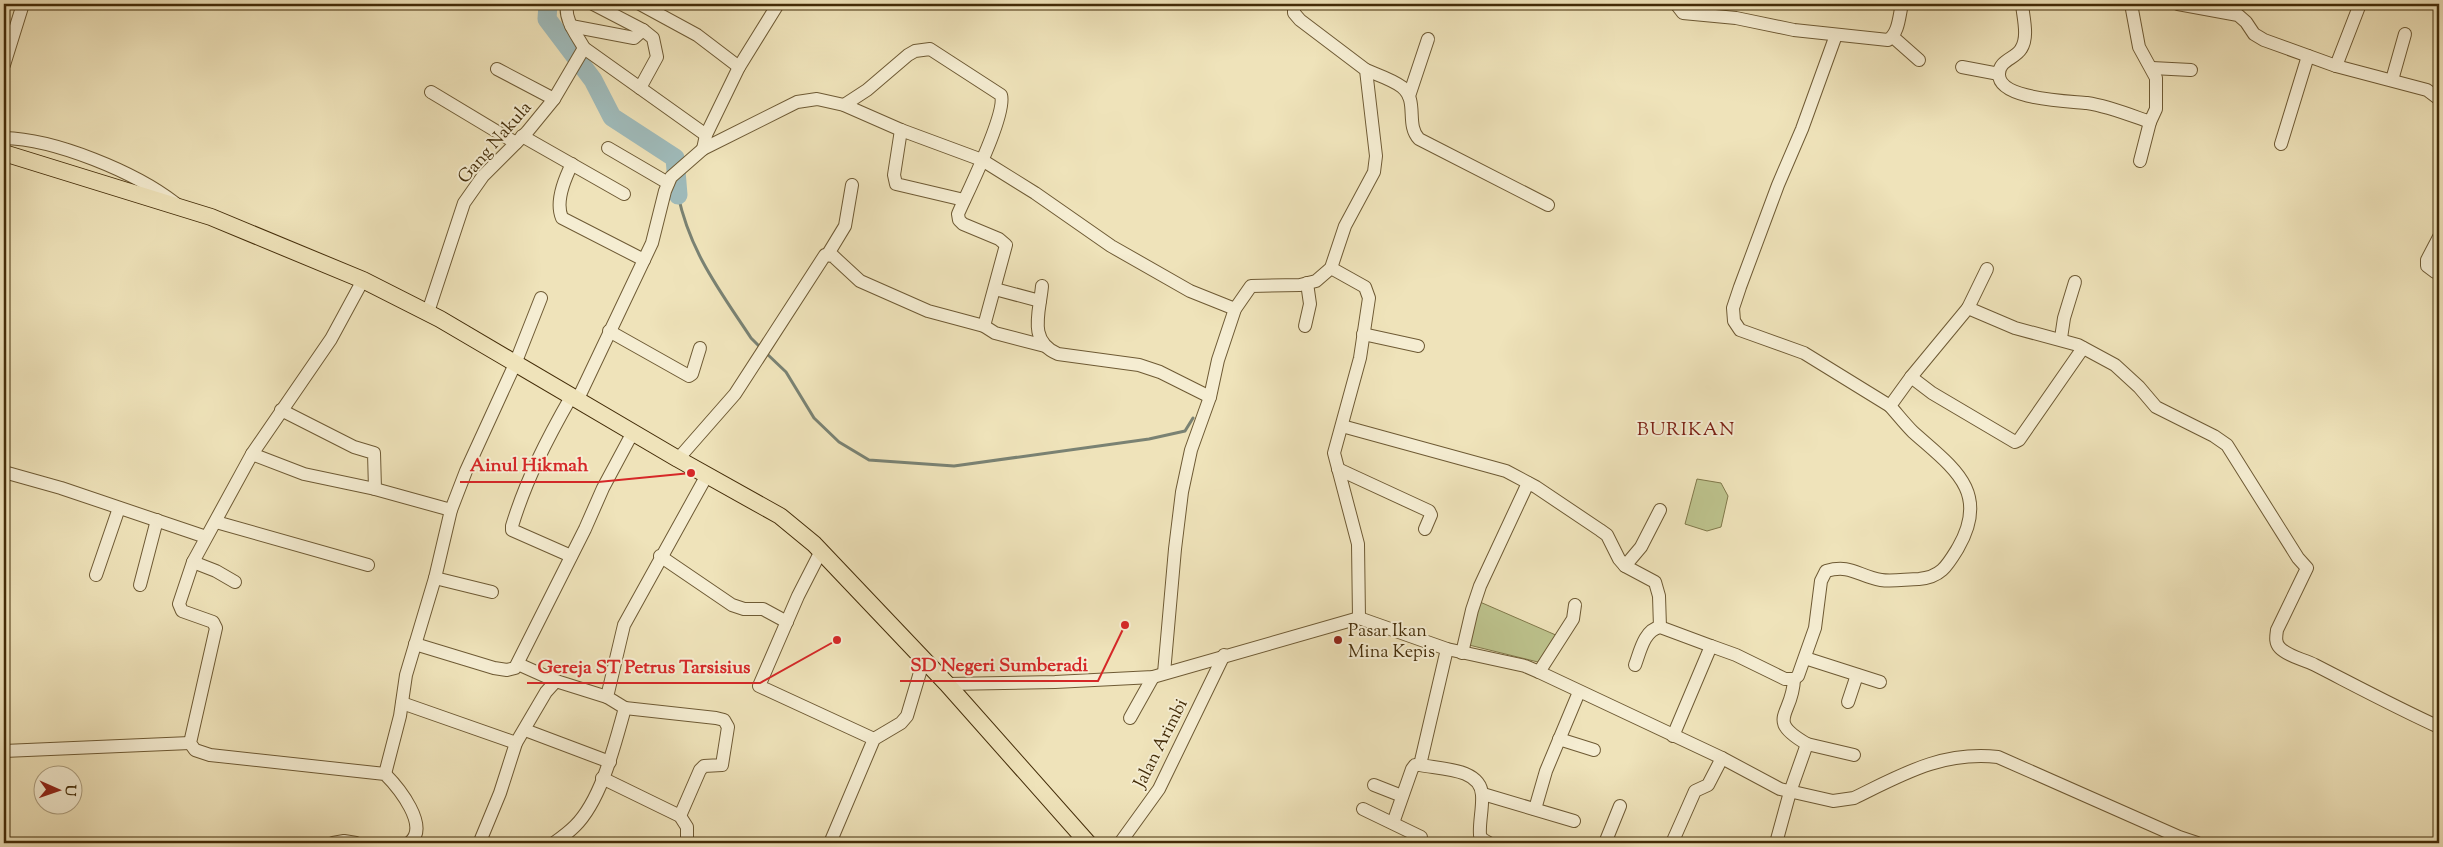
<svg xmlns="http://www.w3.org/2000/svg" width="2443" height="847" font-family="'Sorts Mill Goudy',serif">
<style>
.green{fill:#bdc38d;stroke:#80784a}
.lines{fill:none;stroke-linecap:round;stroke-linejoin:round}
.stream{stroke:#7a8273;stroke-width:3}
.river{stroke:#9fbbbb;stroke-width:19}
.minor-casing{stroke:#6e5a34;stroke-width:14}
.major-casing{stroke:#432c08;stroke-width:18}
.minor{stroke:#f5edd2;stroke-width:12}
.major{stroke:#efe3ba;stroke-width:16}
.poi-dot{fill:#8f2418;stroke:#f5edd2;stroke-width:2}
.labels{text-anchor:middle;stroke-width:4;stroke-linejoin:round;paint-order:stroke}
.street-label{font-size:18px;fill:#432c08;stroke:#f5edd2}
.poi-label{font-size:18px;fill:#432c08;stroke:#f5edd2;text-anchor:start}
.neighbourhood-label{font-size:19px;letter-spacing:1px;fill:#7a1f14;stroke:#f5edd2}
.leader{fill:none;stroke:#d62828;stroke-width:2}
.callout-dot{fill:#d62828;stroke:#f5edd2;stroke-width:2}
.callout-label{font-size:19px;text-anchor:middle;font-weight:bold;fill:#d62828;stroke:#f5edd2;stroke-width:4;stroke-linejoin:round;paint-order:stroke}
</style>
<rect width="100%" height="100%" fill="#efe3ba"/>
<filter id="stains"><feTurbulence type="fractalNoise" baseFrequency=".004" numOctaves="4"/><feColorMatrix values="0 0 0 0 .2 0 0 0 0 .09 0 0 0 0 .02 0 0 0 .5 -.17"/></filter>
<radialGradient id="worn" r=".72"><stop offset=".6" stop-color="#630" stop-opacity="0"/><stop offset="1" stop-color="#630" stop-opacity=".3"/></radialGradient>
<g class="green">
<path d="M 1697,479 L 1721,483 L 1728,496 L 1721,527 L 1707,531 L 1685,524 Z"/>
<path d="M 1480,602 L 1558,636 L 1542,663 L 1469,645 Z"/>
</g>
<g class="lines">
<g class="stream">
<path d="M 678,195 C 690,252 720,291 751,338 L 761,348"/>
<path d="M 765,352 L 786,372 L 814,418 L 839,442 L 869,460 L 954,466 L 1149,439 L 1185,431 L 1193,418"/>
</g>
<path class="river" d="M 548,4 L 547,19 L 593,80 L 612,117 L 675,158 L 678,195"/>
<g class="minor-casing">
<g id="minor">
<path d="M 593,4 L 643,30 L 653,38 L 657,57 L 640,88"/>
<path d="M 640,4 L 697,35 L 739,67"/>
<path d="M 1676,4 L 1683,13 L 1736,18 L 1794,30 L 1888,40 C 1899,33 1899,16 1902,4"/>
<path d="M 2022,4 C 2023,17 2029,37 2021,49 C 2015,59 1999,60 1999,74 C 1998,100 2069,101 2087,103 C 2108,106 2130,115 2150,122 L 2156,109 L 2156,78 L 2139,47 L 2131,4"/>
<path d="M 2178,4 L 2238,15 L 2246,22 L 2254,34 L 2264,40 L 2336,66 L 2427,90 L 2439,99"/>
<path d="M 571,26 L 634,38 L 643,30"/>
<path d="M 1836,35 L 1802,129 L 1778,185 L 1740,287 L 1733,308 L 1734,321 L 1740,330 L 1804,353 L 1890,406"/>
<path d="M 1893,37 L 1919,60"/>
<path d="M 584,48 L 706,135"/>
<path d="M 4,65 L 23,4"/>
<path d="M 2336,66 L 2360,4"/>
<path d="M 1962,67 L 1999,74"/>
<path d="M 2152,68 L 2191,70"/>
<path d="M 497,69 L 554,99"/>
<path d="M 1366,70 C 1378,75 1393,80 1402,87 C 1419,101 1405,124 1419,139 L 1548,205"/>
<path d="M 2392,80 L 2405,34"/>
<path d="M 431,92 L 516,143"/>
<path d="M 1409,96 L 1428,39"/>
<path d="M 844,105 L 867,90 L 908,55 L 915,51 L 930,49 L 1001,95 C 1007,114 967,193 958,214 L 959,220 L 963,224 L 999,239 L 1006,245 L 984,326"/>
<path d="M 901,130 L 894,175 L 896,184 L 964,200"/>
<path d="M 522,136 L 624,194"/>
<path d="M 4,138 C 55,139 135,172 175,203"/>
<path d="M 2281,144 L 2308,56"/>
<path d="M 608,148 L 668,183"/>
<path d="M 703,149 L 706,135 L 739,67 L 778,4"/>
<path d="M 2140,161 L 2150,122"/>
<path d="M 572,164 C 565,178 555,202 562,218 L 644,260"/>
<path d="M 828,254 L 845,226 L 852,185"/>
<path d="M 1331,268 L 1365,287 L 1369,298 L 1360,358 L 1334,453 L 1358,544 L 1359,618"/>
<path d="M 2435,272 L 2427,266 L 2427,260 L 2439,237"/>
<path d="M 363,280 L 331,339 L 252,454 L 193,562 L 179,604 L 182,611 L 213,622 L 216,628 L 190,743 L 195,750 L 210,755 L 385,774 C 398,787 431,827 409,843"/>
<path d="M 1042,286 C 1040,311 1027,341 1058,354 L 1139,365 L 1160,372 L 1210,397"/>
<path d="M 995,289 L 1040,301"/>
<path d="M 1968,308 L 1987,269"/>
<path d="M 428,312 L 464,203 L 483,176 L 527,132 L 554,99 L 584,48 C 577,35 564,20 567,4"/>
<path d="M 1305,326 L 1310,304 L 1307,283"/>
<path d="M 609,331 L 689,376 L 692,374 L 700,348"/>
<path d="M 1363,334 L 1418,346"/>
<path d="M 2061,338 L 2064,318 L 2075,282"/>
<path d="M 1911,377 L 1932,393 L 2015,442 L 2019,440 L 2083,348"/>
<path d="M 571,397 C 547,439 526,480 512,526 L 512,530 L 571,556"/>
<path d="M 577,401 L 652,243 L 665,191 L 671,177 L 703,149 L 797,102 L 817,99 L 844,105 L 901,130 L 982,160 L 1035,193 L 1111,246 L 1190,291 L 1235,309"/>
<path d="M 281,410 L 354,447 L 374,453 L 375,489 L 451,510"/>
<path d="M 1342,426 L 1506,471 L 1536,487 L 1600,530 L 1607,535 L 1619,559 L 1625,566 L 1655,582 L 1659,596 L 1660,627"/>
<path d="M 252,454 L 304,474 L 375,489"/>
<path d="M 678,459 L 735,394 L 825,255 L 833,256 L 860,281 L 928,311 L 984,326 L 995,333 L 1045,346"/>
<path d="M 1338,469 L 1429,511 L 1431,515 L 1425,529"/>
<path d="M 4,472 L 61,488 L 206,537"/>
<path d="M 216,522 L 368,565"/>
<path d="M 821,551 L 798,596 L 759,686 L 874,739"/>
<path d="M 660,556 L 732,605 L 744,609 L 763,609 L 787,622"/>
<path d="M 193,562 L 216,571 L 235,582"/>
<path d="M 1625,566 L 1641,547 L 1660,510"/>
<path d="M 96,575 L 119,508"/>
<path d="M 435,578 L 492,592"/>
<path d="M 140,585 L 157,520"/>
<path d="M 415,644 L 494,668 L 507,670 L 515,668 L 585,529 L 603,488 L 633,432"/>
<path d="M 1447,649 L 1420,765 C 1440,769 1481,768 1482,795 C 1483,808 1479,822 1480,835 L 1482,839 L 1489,843"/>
<path d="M 1462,653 L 1472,610 L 1480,586 L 1528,483"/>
<path d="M 1805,658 L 1880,682"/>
<path d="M 518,664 L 556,681"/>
<path d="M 1635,665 C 1640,652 1644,630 1660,627 L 1711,646"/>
<path d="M 1539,672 L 1573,619 L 1575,605"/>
<path d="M 1164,673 L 1175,549 L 1182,492 L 1191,450 L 1210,397 L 1218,360 L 1235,309 L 1251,286 L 1300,285 L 1316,281 L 1331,268 L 1345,226 L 1374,172 L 1376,156 L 1366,70 L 1300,20 L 1294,13 L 1294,4"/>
<path d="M 947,684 L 1055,682 L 1153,677 L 1359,618 L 1447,649 L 1525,666 L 1539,672 L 1722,758 L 1780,789 L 1833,801 L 1854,798 C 1903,774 1942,751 1998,757 L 2179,837 L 2197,843"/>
<path d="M 1848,702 L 1857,675"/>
<path d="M 402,703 L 516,743"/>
<path d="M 625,708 L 716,718 L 724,720 L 728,727 L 722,765 L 704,766 L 700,770 L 680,816"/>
<path d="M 1130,718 L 1153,677"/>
<path d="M 525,730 L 610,762"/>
<path d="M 1673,736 L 1711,646 L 1736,655 L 1785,679 L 1794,679 L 1798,676 L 1815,628 L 1821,581 L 1826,571 C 1851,564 1858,576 1881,580 C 1892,582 1907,579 1919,579 C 1941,577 1947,566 1958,548 C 1991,491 1952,467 1913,432 C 1905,424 1898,415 1890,406 L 1911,377 L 1968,308 L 2015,328 L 2078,345 L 2115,365 L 2139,387 L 2156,407 L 2214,436 L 2227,445 L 2298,558 L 2307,568 L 2277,630 C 2276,637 2275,643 2280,648 C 2289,657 2303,659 2315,665 C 2356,686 2397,708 2439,727"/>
<path d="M 1559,739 L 1594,750"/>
<path d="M 1807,744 L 1854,755"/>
<path d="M 4,751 L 190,743"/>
<path d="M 385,774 L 400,716 L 406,675 L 435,578 L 451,510 L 466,471 L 515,364 L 541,298"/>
<path d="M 602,778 L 680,816 L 687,827 L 687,843"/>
<path d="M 1374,785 L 1402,796"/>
<path d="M 1483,794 L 1574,821"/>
<path d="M 1363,809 L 1421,837"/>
<path d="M 1535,809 L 1546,771 L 1579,692"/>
<path d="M 1393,823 L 1412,769 L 1415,765 L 1420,765"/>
<path d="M 481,839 L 500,793 L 516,743 L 546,692 L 556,681 L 607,697"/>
<path d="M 333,843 L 344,841 L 356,843"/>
<path d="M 554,843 C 561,838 569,832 575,826 C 602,799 615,743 625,708 L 607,697 L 624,625 L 707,475"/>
<path d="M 830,843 L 874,739 L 901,723 L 907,716 L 924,659"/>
<path d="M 1120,843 L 1159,789 L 1224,655"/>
<path d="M 1605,843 L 1620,806"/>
<path d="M 1672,843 L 1695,791 L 1708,785 L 1722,758"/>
<path d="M 1776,843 L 1790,792 L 1807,744 C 1764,719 1793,716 1794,679"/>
</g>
</g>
<g class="major-casing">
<path id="major" d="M 4,153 L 211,217 L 363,280 L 440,319 L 678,459 L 780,516 L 814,544 L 947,684 L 1088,843"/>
</g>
<use href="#minor" class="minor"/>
<use href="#major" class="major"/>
</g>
<circle class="poi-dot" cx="1338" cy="640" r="5"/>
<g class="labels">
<g class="street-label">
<text transform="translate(494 142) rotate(-49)" y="6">Gang Nakula</text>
<text transform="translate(1160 743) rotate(-63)" y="6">Jalan Arimbi</text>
</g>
<g class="poi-label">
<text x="1348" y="636">Pasar Ikan<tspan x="1348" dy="21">Mina Kepis</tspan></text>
</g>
<g class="neighbourhood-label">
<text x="1686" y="435">BURIKAN</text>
</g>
</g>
<path class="leader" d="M691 473L598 482H460M1125 625L1098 681H900M837 640L760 683H527"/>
<g class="callout-dot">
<circle cx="691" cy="473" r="5"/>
<circle cx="1125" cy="625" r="5"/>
<circle cx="837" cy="640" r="5"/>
</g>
<g class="callout-label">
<text x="529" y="471">Ainul Hikmah</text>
<text x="999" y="671">SD Negeri Sumberadi</text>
<text x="644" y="673">Gereja ST Petrus Tarsisius</text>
</g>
<rect width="2443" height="847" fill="none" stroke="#efe3ba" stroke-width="20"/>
<rect x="5" y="5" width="2433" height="837" fill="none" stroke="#432c08" stroke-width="2.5"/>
<rect x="10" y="10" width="2423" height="827" fill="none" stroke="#432c08"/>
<g transform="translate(58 790) rotate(92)"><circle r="24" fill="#f5edd2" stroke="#aea081"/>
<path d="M0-4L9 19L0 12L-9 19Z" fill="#8f2418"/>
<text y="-8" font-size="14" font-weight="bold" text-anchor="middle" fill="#432c08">U</text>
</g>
<rect width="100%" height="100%" filter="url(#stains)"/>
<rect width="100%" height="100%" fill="url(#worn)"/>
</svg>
